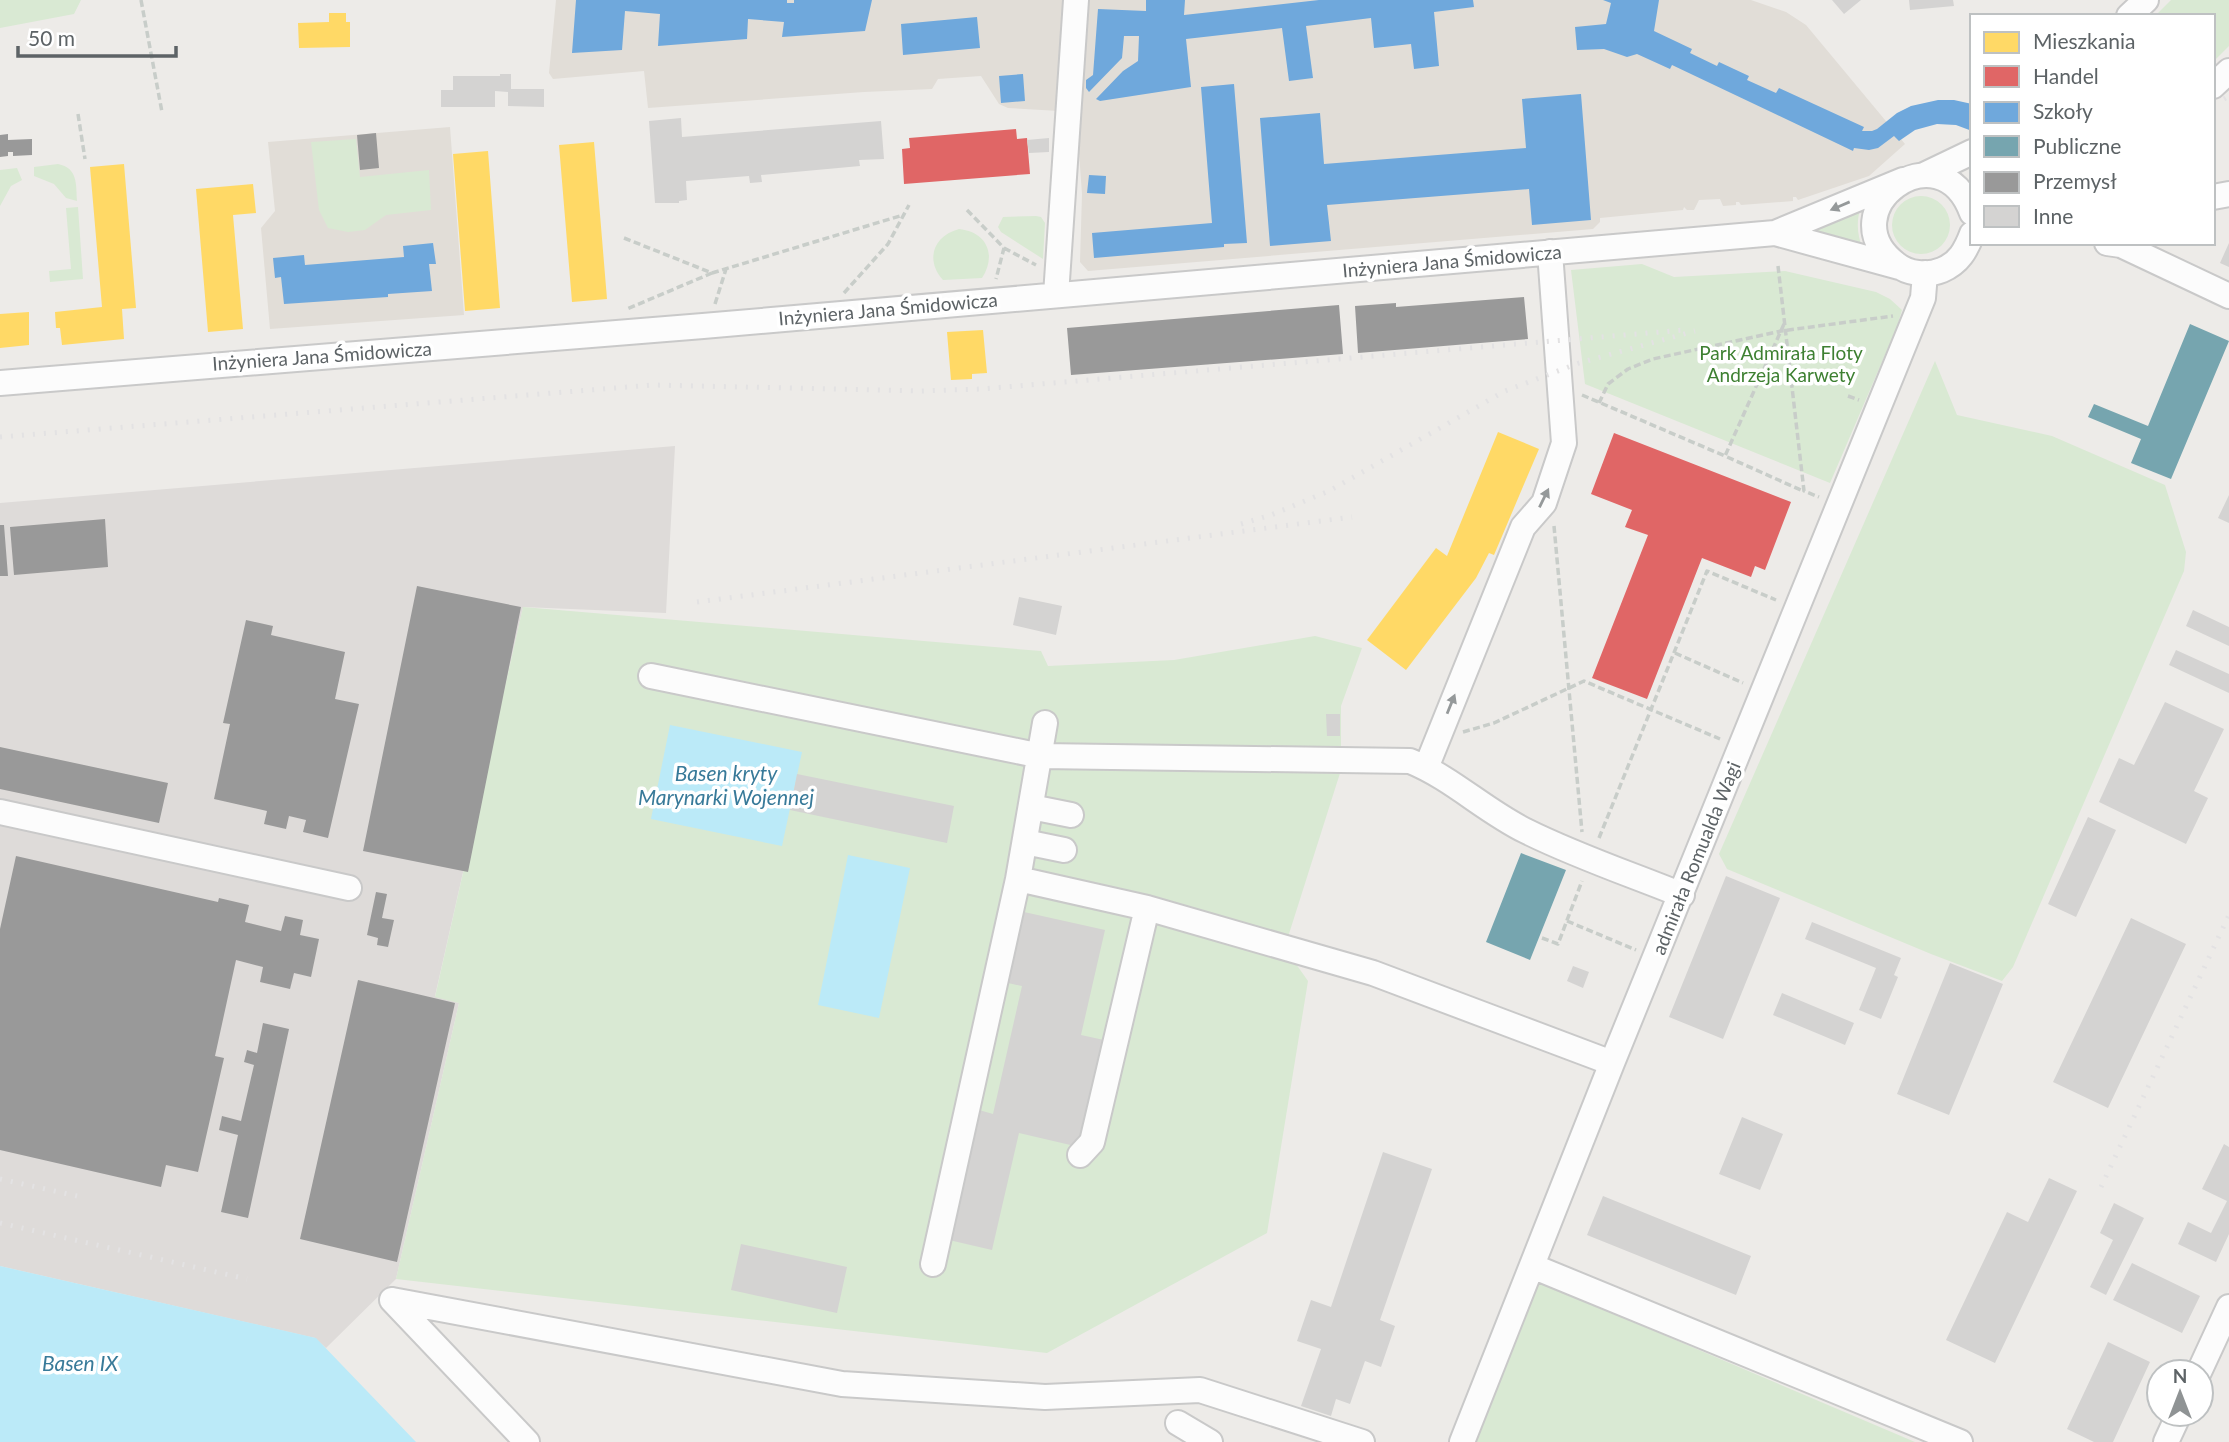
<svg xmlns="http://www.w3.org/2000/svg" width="2229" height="1442" font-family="Lato,sans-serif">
<rect width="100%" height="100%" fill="#edebe8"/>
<path fill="#dedbd9" d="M675,446L666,613L523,607L435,996L459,1003L396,1279L326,1348L315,1338L0,1266V503Z"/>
<path fill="#e1ddd7" d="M556,0H1751L1786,12L1806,25L1905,144L1869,176L1798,200L1796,197H1793V201L1741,205L1739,202H1736V205L1723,206L1720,199L1699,200L1694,210H1687L1684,207L1683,210L1600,218V222L1593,229L1088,271L1080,262L1082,194L1076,112L1008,108L999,104L981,76L938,79L932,89L864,92L648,108L644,71L553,79L549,73Z
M450,127L464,315L270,329L261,228L275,211L268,142Z"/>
<path fill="#d9e9d3" d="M0,0H81L74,14L0,28Z
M2171,0H2229V46L2213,62V16H2155Z
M356,139L360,177L429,170L431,210L386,215L365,230L348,232L328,228L319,210L311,142Z
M58,164C78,168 76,184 77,201L66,198L54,184L34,176V167Z
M17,168L22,180L11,186L0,206V170Z
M1892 225a29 29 0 1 1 58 0a29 29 0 1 1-58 0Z
M78,207L83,279L50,282L49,271L71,269L66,208Z
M1861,207C1856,221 1857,235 1863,249L1792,231Z
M1036,216L1041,217L1045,223L1043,259L1001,232L998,227L1003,217Z
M959,229C987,232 997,255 982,278L943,280C925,260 933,236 959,229Z
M1642,264L1674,277L1785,271L1876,292L1890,299L1902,310L1897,327L1830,483L1585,384L1571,270Z
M1935,361L1957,415L2052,436L2165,485L2186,552L2184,571L2013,967L2002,981L1931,954L1727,869L1719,854Z
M523,607L1041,651L1048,666L1174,660L1315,636L1362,648L1341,706V770L1281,959L1296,964L1308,981L1267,1233L1047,1353L396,1279L459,1003L435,997Z
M1537,1281L1915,1442H1471Z"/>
<path fill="#bbeaf8" d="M670,725L802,752L782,846L651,819Z
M848,855L910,868L879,1018L818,1005Z
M0,1266L316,1338L416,1442H0Z"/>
<path fill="#ffd966" d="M329,13H346V22H350V47L299,48L298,23L329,22Z
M594,142L607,299L572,302L559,145Z
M488,151L500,308L465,311L453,154Z
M124,164L136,308L122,309L124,339L62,345L60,328H56L55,312L102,307L90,167Z
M253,184L256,213L233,215L243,329L208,332L196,189Z
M29,312V345L0,348V314Z
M983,330L987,373L972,374V379L951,380L947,332Z
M1498,432L1539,449L1494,555L1489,553L1476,578L1406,670L1367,640L1436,548L1447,556Z"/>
<path fill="#e06666" d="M1016,129L1017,139L1027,138L1030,174L904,184L902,149L910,148L909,138Z
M1614,433L1791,502L1765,570L1755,566L1751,577L1702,558L1647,699L1592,678L1648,535L1625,527L1632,510L1591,494Z"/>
<path fill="#6fa8dc" d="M576,0H787V3H794V0H872L865,31L782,37L784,22L748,19L747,39L658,46L660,14L625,11L622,50L572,53Z
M1146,0H1185L1184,15L1319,0H1473L1474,7L1434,12L1439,66L1414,69L1411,44L1374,48L1371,18L1306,26L1313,78L1289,81L1282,28L1186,39L1191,87L1100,101L1096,99L1123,71L1138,61L1139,36H1124L1122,58L1089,92L1086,88V80L1093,75L1098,9L1146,11Z
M1603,0H1659L1654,31L1692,49L1690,53L1717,66L1719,62L1749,76L1747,80L1776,93L1779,88L1864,127L1862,131H1872L1877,129L1897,113L1911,106L1938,100H1954L1972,104V131L1956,125L1937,124L1915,130L1899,141L1894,136L1878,148L1869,150L1854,148L1853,151L1672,65L1670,69L1637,54L1627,57L1604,49L1577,50L1575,27L1606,24L1611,3Z
M977,17L980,48L903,55L901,24Z
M1023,74L1025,101L1001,103L999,76Z
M1234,84L1247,243L1224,244V247L1094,258L1092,233L1212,223L1201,87Z
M1581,94L1591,220L1532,225L1529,189L1327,205L1331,241L1270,246L1260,118L1320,113L1324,164L1526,148L1522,99Z
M1089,175L1106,176L1105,194L1087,193Z
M433,243L436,264H429L432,291L388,294V297L284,304L281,277L275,278L273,258L304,255L305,265L404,257L403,246Z"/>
<path fill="#76a5af" d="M2190,324L2229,341L2171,479L2131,463L2141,439L2088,417L2094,404L2148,426Z
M1521,853L1566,870L1530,960L1486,942Z"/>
<path fill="#999" d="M376,133L379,168L360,170L357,135Z
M8,134V140L32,139V155L13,156V152H8V156L0,157V135Z
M1524,297L1528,339L1358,353L1355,306L1396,303V307Z
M1339,305L1343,354L1071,375L1067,328Z
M105,519L108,567L14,575L10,527Z
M0,525H4L8,576H0Z
M417,586L521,607L468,872L363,851Z
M246,620L273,626L271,635L345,652L335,699L359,704L328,838L303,832L306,820L289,816L286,829L264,824L267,811L214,799L230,724L223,723Z
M0,747L168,783L159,823L0,789Z
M16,856L218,902L219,898L249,905L245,922L281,931L285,916L303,920L300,935L319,939L311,977L294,973L290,989L260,982L263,967L236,960L215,1056L224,1058L198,1172L166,1165L161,1187L0,1150V929Z
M376,892L387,894L382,918L394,920L388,947L377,945L378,938L367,935Z
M358,980L455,1003L397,1262L300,1239Z
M263,1023L289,1029L248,1218L221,1212L238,1135L219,1130L222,1116L241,1121L254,1065L244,1062L247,1050L257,1053Z"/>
<path fill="#d4d3d2" d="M1832,0H1861L1844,14Z
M1909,0H1953L1954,6L1910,10Z
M500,74H511V89H544V107L508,106V92L495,91V107H441V90H453V76H500Z
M681,118L682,137L881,121L884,159L859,160L860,166L761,175L762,182L750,183L749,176L686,181L687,200L679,201V203H655L649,121Z
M1049,138V152L1029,153L1027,140Z
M2229,243V267L2220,263Z
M2229,495V523L2218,518Z
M1019,597L1062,606L1056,635L1013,625Z
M2193,610L2229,627V646L2186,626Z
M2176,650L2229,674V693L2169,665Z
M2165,702L2224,729L2194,791L2208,798L2186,844L2099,802L2119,758L2134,765Z
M1326,714H1340V736H1327Z
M797,774L954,806L947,843L790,810Z
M2088,817L2116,830L2076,917L2048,904Z
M1726,876L1780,898L1723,1039L1669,1017Z
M1024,912L1105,930L1081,1035L1104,1040L1079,1147L1019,1133L992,1250L949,1240L979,1110L993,1114L1022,986L1008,983Z
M2131,918L2186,944L2108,1108L2053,1082Z
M1812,922L1901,958L1894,975L1898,977L1881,1019L1859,1010L1876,968L1805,939Z
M1950,963L2003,984L1949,1115L1897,1094Z
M1573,966L1589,972L1583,988L1567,981Z
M1782,993L1854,1023L1845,1045L1773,1015Z
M1742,1117L1783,1134L1760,1190L1719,1174Z
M2224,1144L2229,1147V1234L2216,1262L2178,1244L2188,1222L2211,1233L2227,1201L2202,1189Z
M1383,1152L1432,1169L1380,1320L1395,1326L1381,1367L1365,1361L1350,1404L1336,1399L1331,1416L1301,1406L1321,1349L1297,1341L1311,1300L1331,1307Z
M2049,1178L2077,1191L1995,1363L1946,1340L2007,1212L2028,1222Z
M1603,1196L1751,1256L1736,1295L1587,1235Z
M2114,1203L2144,1218L2106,1295L2090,1287L2113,1240L2100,1233Z
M741,1244L847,1267L837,1313L731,1290Z
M2132,1263L2200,1296L2182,1333L2113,1300Z
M2108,1342L2150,1362L2113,1442H2094L2067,1429Z"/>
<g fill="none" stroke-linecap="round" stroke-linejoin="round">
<defs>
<path id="minor" d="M2129,16L2146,0
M2213,86L2229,71
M1924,175L1972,152
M2213,197L2229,194
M1972,213C1940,125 1827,211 1896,264C1908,274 1927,276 1942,270C1959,263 1966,250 1972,234
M1775,233L1899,267
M2107,243L2121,245L2229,296
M1056,295L1076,0
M0,383L703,326L1775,233L1903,180
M651,676L1041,756L1410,761C1452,778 1485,811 1526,831C1576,856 1630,874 1682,895
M1426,768L1523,527L1544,503L1564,443L1550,252
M1031,807L1071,815
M0,812L349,888
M1025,842L1064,850
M1018,879L1147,908L1373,973L1612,1063
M1080,1155L1092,1142L1147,908
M933,1264L1018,879L1045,723
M1532,1266L1960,1442
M392,1300L842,1384L1045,1397L1200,1390L1362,1442
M392,1300L527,1442
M2199,1372L2229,1307
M1178,1423L1210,1442
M1462,1442L1612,1063L1923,298L1925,273
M2166,1442L2179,1414"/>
</defs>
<use href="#minor" stroke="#c9c9c9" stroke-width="28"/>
<path stroke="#c8cdc9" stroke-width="3.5" stroke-dasharray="7 3.5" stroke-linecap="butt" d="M141,0L162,112
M78,114L85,159
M967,210L1004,248L996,279
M624,238L712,273L627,309
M1004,248L1036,265
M1778,266L1804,491L1819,497
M712,273L903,215
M844,293L888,244L909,205
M715,304L726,269
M1784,324L1725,456L1803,491
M1582,395L1725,456
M1848,396L1859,400
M1599,403L1608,384L1628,369L1653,359L1781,331L1893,316
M1554,526L1582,832
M1675,653L1743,683
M1463,732L1494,723L1584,681L1720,739
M1599,838L1707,571L1776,600
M1567,921L1636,950
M1542,938L1558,944L1582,881"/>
<use href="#minor" stroke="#fcfcfc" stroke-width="24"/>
<path stroke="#e3e2e3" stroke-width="5" stroke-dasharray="2 9" stroke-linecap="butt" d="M2224,99L2229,96
M0,437L653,385L921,391L981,389L1684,330
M1241,524L1271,515L1329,491L1505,391L1579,363L1695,331
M697,602L1352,517
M0,1179L77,1196
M2101,1187L2229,915
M0,1223L247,1279"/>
</g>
<defs><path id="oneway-solid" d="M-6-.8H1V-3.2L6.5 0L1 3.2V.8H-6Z" transform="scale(1.75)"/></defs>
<g fill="#95999a">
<use href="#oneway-solid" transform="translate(1840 206) rotate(157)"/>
<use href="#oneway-solid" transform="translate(1544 498) rotate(-64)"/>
<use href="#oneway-solid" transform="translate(1451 704) rotate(-68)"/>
</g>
<g text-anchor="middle" stroke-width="7" stroke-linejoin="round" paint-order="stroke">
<g font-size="19" fill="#5d6366" stroke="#fff">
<text transform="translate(1452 261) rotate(-5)" y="7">Inżyniera Jana Śmidowicza</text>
<text transform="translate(888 309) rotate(-5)" y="7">Inżyniera Jana Śmidowicza</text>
<text transform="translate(322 356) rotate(-4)" y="7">Inżyniera Jana Śmidowicza</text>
<text transform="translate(1696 858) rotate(-68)" y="7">admirała Romualda Wagi</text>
</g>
<g font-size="19" fill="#3e8032" stroke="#fff">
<text x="1781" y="360">Park Admirała Floty<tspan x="1781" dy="22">Andrzeja Karwety</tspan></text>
</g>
<g font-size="21" font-style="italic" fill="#387a99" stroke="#fff">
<text x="726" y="781">Basen kryty<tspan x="726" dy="24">Marynarki Wojennej</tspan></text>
<text x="80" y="1371">Basen IX</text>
</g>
</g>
<rect x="1970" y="14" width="245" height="231" fill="#ffffff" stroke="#bec1c2" stroke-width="2"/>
<rect x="1984" y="32" width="35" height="21" fill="#ffd966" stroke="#bec1c2" stroke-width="2"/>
<text x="2033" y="49" font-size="21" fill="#5d6366">Mieszkania</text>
<rect x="1984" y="66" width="35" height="21" fill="#e06666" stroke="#bec1c2" stroke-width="2"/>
<text x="2033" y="84" font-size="21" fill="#5d6366">Handel</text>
<rect x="1984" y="102" width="35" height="21" fill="#6fa8dc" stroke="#bec1c2" stroke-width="2"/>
<text x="2033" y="119" font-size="21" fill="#5d6366">Szkoły</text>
<rect x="1984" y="136" width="35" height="21" fill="#76a5af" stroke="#bec1c2" stroke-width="2"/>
<text x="2033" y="154" font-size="21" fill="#5d6366">Publiczne</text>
<rect x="1984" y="172" width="35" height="21" fill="#999999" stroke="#bec1c2" stroke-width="2"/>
<text x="2033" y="189" font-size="21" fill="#5d6366">Przemysł</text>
<rect x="1984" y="206" width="35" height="21" fill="#d4d3d2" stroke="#bec1c2" stroke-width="2"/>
<text x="2033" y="224" font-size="21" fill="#5d6366">Inne</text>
<g transform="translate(2180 1393)"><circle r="33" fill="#ffffff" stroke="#bec1c2" stroke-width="2"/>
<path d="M0-5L12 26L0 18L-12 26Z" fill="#8f9394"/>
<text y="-10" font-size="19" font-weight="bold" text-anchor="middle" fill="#5d6366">N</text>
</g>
<path d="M18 46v10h158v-10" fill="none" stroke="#5d6366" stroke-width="3.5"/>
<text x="28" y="46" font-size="21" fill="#5d6366" stroke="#ffffff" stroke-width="5" paint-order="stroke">50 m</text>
</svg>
